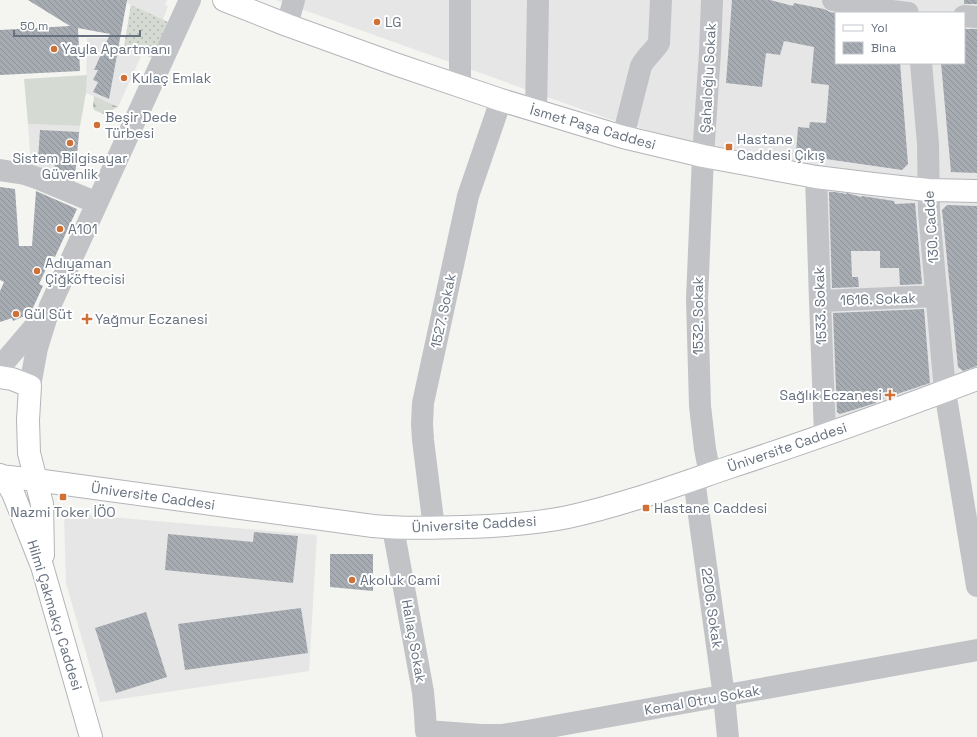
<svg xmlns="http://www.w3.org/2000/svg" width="977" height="737" font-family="'Space Grotesk',sans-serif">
<defs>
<pattern id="forest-firs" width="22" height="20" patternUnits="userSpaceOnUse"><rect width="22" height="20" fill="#d5dbd3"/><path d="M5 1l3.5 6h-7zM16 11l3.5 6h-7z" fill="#b1b6b0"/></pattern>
<pattern id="garden-dots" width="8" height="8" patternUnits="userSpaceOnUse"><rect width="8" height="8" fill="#d5dbd3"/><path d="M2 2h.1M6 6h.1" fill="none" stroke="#b1b6b0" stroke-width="1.8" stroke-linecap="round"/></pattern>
<pattern id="building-back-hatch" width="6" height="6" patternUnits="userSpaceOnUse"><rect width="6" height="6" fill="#a7acb3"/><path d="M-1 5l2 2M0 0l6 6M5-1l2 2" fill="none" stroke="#8c9097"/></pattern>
</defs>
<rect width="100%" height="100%" fill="#f4f5f1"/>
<path fill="#e5e6e5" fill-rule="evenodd" d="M122,0H167L165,5L168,6L163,19L168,22L152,58L142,54L118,107L86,93L87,38H106L124,46L131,5Z
M276,0H977V372L830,422L820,170L709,148L609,119ZM836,13H964V63H836Z
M28,124L80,126L74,185L31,168Z
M64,513L317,535L309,671L100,702L66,583Z"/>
<path fill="#d5dbd3" d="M87,75L86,93L80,126L28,124L24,79Z"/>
<path fill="url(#forest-firs)" d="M94,96L118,107L105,114H103L94,110L93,107Z"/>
<path fill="url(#garden-dots)" d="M131,5L168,22L152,58L124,46Z"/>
<path fill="url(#building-back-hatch)" d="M28,0H127L109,99L93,92L98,82L93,80L98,70H94L110,34L78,28L80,71L0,75V30L70,26Z
M732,0H770L793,6L794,3L824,9L830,12L836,13V63H900L908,164L902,170L826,159V157L796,153L798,127L809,128L810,122L826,123L829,85L811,83L814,47L784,41L780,55L766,53L762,87L726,83Z
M964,0H977V4H964Z
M964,29H977V173L951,172L941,63H964Z
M40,130L79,132L75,176L62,175V170L54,169L55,165H47V160L38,159Z
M0,187L15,189L19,246H32L36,191L77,209L55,257L52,256L39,284L43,286L31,312L29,314L13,321L12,318L0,322V291L4,282L0,280Z
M829,192H835L846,194L847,193L861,197L862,196L894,201L895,204L915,203L922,284L900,285L899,268H880V251H851L852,277H858L859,287L832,288Z
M947,205L977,206V366L963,371L958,367L942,210Z
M924,309L930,383L876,401V403L840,414L837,412L833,313Z
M254,532L298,536L293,583L165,570L168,534L253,542Z
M330,554H373V591L330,587Z
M301,608L308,653L185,670L178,624Z
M146,612L167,677L116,693L95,628Z"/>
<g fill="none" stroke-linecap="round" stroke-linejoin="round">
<defs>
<path id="major" d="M224,0L287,25L395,64L501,100L623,137L703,156L816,177L873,184L928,190L977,191
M0,377L12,379L30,386L28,420L29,453L42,504L43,555
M0,475L9,486L13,493L42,566L91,737
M0,476L36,480L373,526C403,529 434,528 464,527C499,526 534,524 568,517C623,505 677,485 730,467C813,440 895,410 977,379"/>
</defs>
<use href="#major" stroke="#b2b5b9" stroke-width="24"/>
<path stroke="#c1c3c6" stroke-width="22" d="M833,0L884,10L908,13
M964,16L977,17
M287,25L294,0
M921,63L928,144L929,212L945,391L977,586
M460,86V0
M536,111L538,0
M623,137L641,66C646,57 654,51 659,43L661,0
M0,170L25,174L37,178L97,203
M816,177L820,301L825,435
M820,301L937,296
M0,367L43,317
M30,386L37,348L50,306L190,0
M710,474L705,449L700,406L697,299L703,156L710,52L712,0
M694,479L724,696L728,737
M393,528L423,692L425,714L426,731L481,735H502L527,731L977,650
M434,528L423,440L422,424L423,403L468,196L501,100"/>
<use href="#major" stroke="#fff" stroke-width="22"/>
</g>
<g fill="#cf7037" stroke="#fff" stroke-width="1.5">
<circle cx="377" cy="22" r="4"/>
<circle cx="54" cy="49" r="4"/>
<circle cx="124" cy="78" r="4"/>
<circle cx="97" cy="125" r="4"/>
<circle cx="70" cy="143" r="4"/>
<rect x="725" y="143" width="8" height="8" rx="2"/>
<circle cx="60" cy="229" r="4"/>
<circle cx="37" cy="271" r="4"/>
<circle cx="16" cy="314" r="4"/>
<path d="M85 313h4v4h4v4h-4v4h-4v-4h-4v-4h4z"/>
<path d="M888 389h4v4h4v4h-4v4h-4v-4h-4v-4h4z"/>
<rect x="59" y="493" width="8" height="8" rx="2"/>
<rect x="642" y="504" width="8" height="8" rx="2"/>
<circle cx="352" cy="580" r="4"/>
</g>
<g text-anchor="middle" stroke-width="4" stroke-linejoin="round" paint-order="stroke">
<g font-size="14" fill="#67717f" stroke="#fff" text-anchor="start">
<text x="385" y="27">LG</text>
<text x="62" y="54">Yayla Apartmanı</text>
<text x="132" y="83">Kulaç Emlak</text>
<text x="105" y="122">Beşir Dede<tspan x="105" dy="16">Türbesi</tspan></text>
<text x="737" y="144">Hastane<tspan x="737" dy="16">Caddesi Çıkış</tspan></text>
<text x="70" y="163" text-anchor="middle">Sistem Bilgisayar<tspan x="70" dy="16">Güvenlik</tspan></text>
<text x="68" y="234">A101</text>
<text x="45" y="268">Adıyaman<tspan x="45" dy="16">Çiğköftecisi</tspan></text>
<text x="24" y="319">Gül Süt</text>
<text x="95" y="324">Yağmur Eczanesi</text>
<text x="882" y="400" text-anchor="end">Sağlık Eczanesi</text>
<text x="654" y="513">Hastane Caddesi</text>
<text x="63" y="517" text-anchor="middle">Nazmi Toker İÖO</text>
<text x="360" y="585">Akoluk Cami</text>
</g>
<g font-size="14" fill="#67717f" stroke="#fff">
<text transform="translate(708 78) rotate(-87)" y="5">Şahaloğlu Sokak</text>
<text transform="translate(593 127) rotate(16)" y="5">İsmet Paşa Caddesi</text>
<text transform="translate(931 227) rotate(-94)" y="5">130. Cadde</text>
<text transform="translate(878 299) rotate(-2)" y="5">1616. Sokak</text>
<text transform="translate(820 306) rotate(-92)" y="5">1533. Sokak</text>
<text transform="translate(443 311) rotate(-78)" y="5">1527. Sokak</text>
<text transform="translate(698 316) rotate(-90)" y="5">1532. Sokak</text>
<text transform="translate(787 447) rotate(-19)" y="5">Üniversite Caddesi</text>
<text transform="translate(153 496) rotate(8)" y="5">Üniversite Caddesi</text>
<text transform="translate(474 524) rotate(-3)" y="5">Üniversite Caddesi</text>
<text transform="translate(712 608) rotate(82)" y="5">2206. Sokak</text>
<text transform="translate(55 615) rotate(73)" y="5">Hilmi Çakmakçı Caddesi</text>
<text transform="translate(414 641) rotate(80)" y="5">Hallaç Sokak</text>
<text transform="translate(702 700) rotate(-10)" y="5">Kemal Otru Sokak</text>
</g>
</g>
<rect x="835" y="12" width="130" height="52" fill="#ffffff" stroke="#c2c6cc"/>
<rect x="843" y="25" width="20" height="6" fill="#ffffff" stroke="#c2c6cc"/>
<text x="871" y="32" font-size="12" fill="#67717f">Yol</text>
<rect x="843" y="42" width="20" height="12" fill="url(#building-back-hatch)" stroke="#c2c6cc"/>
<text x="871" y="52" font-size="12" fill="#67717f">Bina</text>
<path d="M14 30v6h126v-6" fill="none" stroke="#67717f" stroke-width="2"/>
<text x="20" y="30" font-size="12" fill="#67717f" stroke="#ffffff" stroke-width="3" paint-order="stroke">50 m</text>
</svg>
